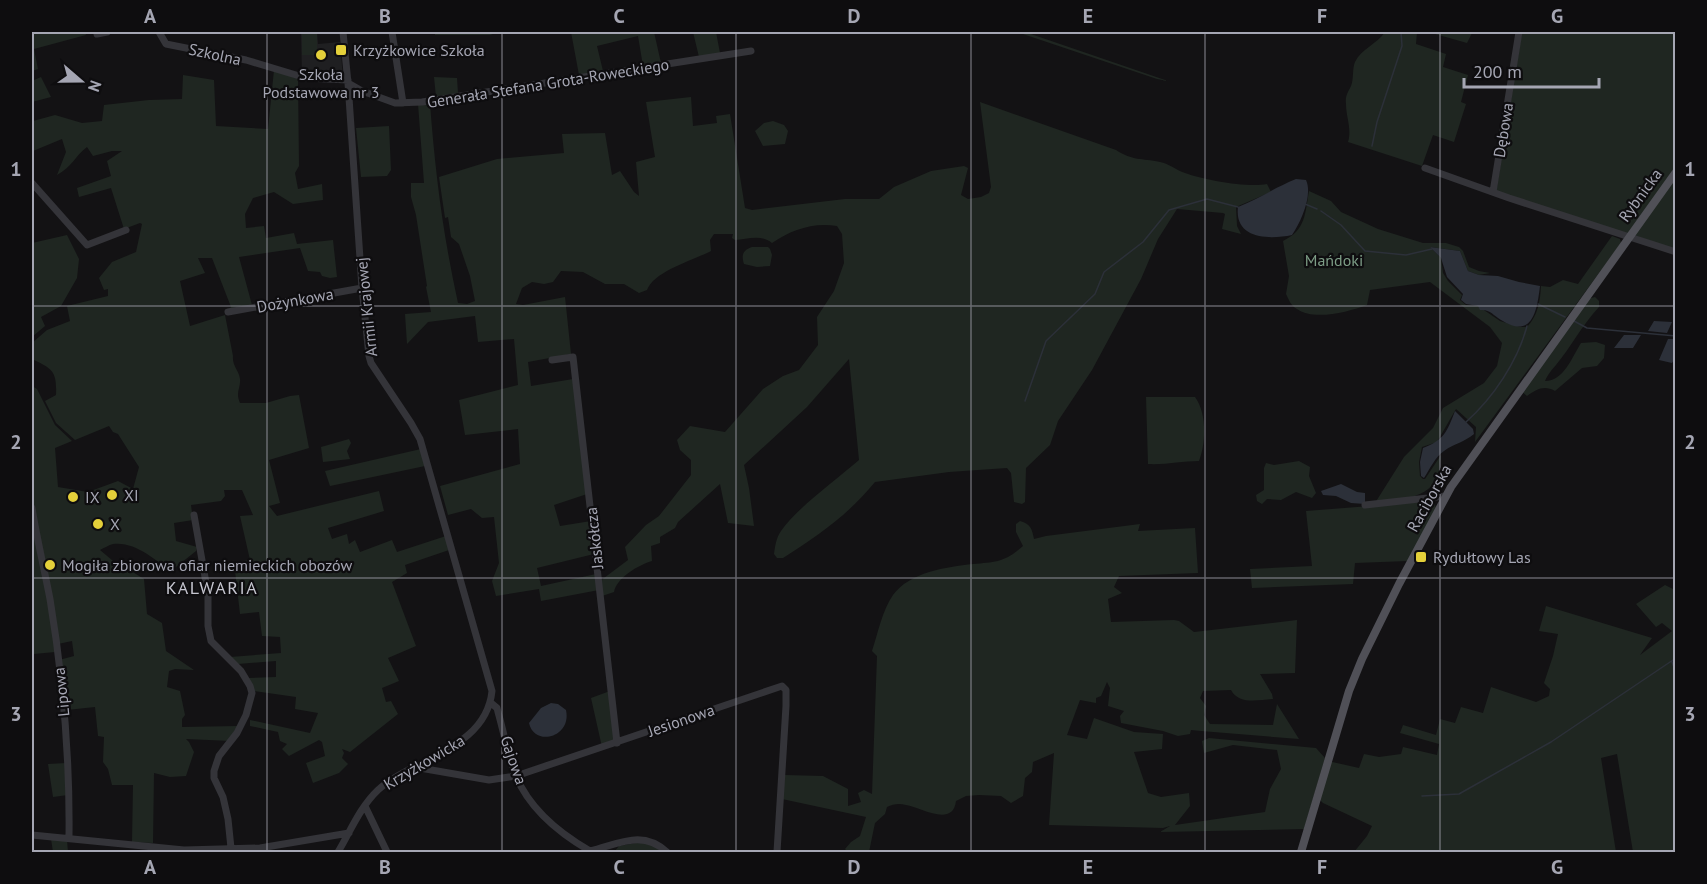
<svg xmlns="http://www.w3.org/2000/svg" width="1707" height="884" font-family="'PT Sans',sans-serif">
<rect width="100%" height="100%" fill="#131214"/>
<path fill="#1f1f21" d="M301,32H317L318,44L340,42L343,78L302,76Z"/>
<path fill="#1f2621" d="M32,32H85L86,35L34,49L38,69L32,71Z
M302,32H317V55H302Z
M435,32H499L490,35H435Z
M571,32H654L661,63L643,66L638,36L597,46L603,71L579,75Z
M693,32H716L720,53L699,57Z
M1017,32H1025L1168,81L1157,79Z
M1385,32H1417L1416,44L1446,54L1443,67L1468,75L1461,102L1466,104L1454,142L1433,135L1422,166L1348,142C1352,129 1346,117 1346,104C1345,96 1348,92 1351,86C1354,79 1352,69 1355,62C1361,49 1377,44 1385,32Z
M1428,32H1467L1472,33L1467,43Z
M1522,32H1675V168L1628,235L1496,193Z
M274,70L298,79L299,166L295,173L298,189L322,184L323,200L293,204L274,192L253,198L245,214L246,228L264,226L266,238L294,233L297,244L333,240L337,277L330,278L322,276L320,272L308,271L300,248L239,257L252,305L229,309L231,307L212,258H198L205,273L180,281L190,326L225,315L233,356C232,366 239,370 240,379C241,388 235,392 240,403H266L290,396L299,395L309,448L269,460L280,503L269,506L277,516L379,491L384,511L328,528L332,539L347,534L349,544L355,540L360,552L392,540L397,552L446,536L449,550L405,565L407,573L392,582L416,646L388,658L399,681L382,688L386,702L391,701L398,714L350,752L342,749L344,753L342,758L348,764L339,773L313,783L306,763L325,756L322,742L319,740L289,756L282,749L287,744L280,741L278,732L250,726V720L310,733L318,713L295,709L296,697L254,691L248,678L276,677V661L238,664L230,657L281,653L280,637L262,636L259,612L240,614L234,562L250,560L240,516L253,515L242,490H224L225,496L221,501L191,505L193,520L174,523L176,541L197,547L196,551L171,571C155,560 135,541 113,544C109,545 104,548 100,550L119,566L131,571L144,579L147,614L162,623L166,651L194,670L175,669L169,671L167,687L180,691L185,715L182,719V727L238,726L231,741L186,739L189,742L194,752L186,776L170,777L154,773L153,843L132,842L133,785H112L108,769L103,762L104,737L98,736L95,707L67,710L59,660L74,656L72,641L58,644L55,652L34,654L32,626V386L37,389L55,425L72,441L55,448L58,487L88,492L118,481L133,489L139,467L118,434L113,432L109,426L75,440L56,423L45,401L56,395C57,372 53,369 34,360L32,361V343L47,330L70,321L67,306L108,296V289L104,290L99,278L112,262L136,252L142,224L140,223L124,229L111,188L79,197L77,188L111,176L107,161L122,151H112L93,156L87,147C75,156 72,167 57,175L66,152L62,139L33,151L32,117L33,121L55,115L82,123L102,121L104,105L149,100L182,99L183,75L214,80L216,126L268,129Z
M41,77L51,97L32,102V81Z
M434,77L457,78L458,93L436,97Z
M691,97L693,126L717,123L716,116L730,114L745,208L752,210L845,199H879L894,187L931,171L964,166L968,168L961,195L968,199L981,197L989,193L991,187L980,102L1116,150C1133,161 1141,158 1160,162C1168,163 1176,170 1185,173C1204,180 1248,188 1267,184L1271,192L1236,207L1237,226L1241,234L1222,229L1225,214L1223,213L1177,209L1158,239L1141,279L1092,370L1058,421L1050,445L1026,468L1025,502L1022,504L1014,502L1011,473L1007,468L949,472L875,482C848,515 819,535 783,558H777L774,554C775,547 776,538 781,531C798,507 836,480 859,460L849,359L807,407L744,465L749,488L754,526L728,523L720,484L678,522L675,528L660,537V543L651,546L652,561C639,565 617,577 614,592L602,596L600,581L628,560L625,547L646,525L659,516L691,475V460L680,450L677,440L690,426L725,432L763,389L783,376L799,370L818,345L817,317L834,291L844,263L842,234L837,226C813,222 791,230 772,243C762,234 747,239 735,240L732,238L733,234H714L710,240L711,251C694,260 654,271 647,290L639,293L624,284H605L583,272L561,271L553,282L544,284L532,282L522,288L516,304L523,305L565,297L571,354L528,362L531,386L573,379L587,494L554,505L560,526L591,521L594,554L537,568L541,586L596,574L599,590L541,601L539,589L496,596L492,581L499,563L494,517L482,518L471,509L448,515L440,486L520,464L518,429L465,435L459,400L518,385L514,339L478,342L475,316L428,322L407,344L405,314L431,312L426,287L427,286L416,215L411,197V183H424L418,104L430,103C435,171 443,235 458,303L467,304L475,301L470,276L459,244L451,237L448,217L445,218L439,177L497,159L564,153L562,134L605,133L612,175L620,171L634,192L639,196L636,162L655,157L646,102Z
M773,121L784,125L788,131L785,144L763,146L755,131L764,123Z
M389,126L391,170L387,176L361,177L356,128Z
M1675,178V250L1634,235Z
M1309,191L1331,201L1341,212L1378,229L1423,243H1446L1459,247L1463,251L1469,267L1479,271L1490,273L1479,275L1468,271L1460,251L1430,247L1441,258L1443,273L1448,281L1462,295L1460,300L1466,305L1478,306L1500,321L1520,327H1527C1538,315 1540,302 1541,286L1550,287L1563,280L1578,284L1612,236L1620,239L1621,243L1475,442L1476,427L1456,409L1437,442L1422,447L1419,462L1420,476L1423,479H1425L1441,455C1440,462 1440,469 1438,475C1430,500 1397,499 1375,503L1404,457L1433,428L1443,408L1484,383L1497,366L1502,343L1490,327L1430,282L1370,290L1367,305C1348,312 1314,321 1297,309C1291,306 1289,300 1286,294L1289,276L1283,241C1306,230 1305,213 1309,191Z
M67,235L79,259L77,278L61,306L41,317L45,326L32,337V243Z
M752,247H768L770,249L772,255L770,266L757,267L744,264C741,255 743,250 752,247Z
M1595,297L1599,301V307C1582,325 1571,347 1556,365C1551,371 1548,374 1545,381C1564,381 1572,357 1581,343L1596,342L1605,345L1604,358L1597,366L1582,368L1555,391C1544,385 1537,389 1527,396L1519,389L1583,300Z
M1146,397H1195C1207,413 1206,443 1199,461C1182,461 1165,465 1148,464Z
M349,439L351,443L347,451L350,459L323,462L321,447Z
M421,449L425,466L330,486L325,471Z
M1299,461L1310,467L1309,476L1316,493L1312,498L1296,492L1281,500L1267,499L1262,504L1257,501L1256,495L1264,490V468L1266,463L1274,465Z
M1434,501L1436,508L1408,561L1355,563L1353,584L1252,588L1250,569L1312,566L1306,511Z
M1020,521C1031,524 1032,529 1034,539L1046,536L1140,524L1138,531L1195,528L1198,573L1119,576L1114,587L1122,593L1108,599L1111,622L1174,620L1179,621L1194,632L1297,620L1295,673L1260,674L1272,694L1273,699C1258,700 1239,705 1231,690L1203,691L1200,698L1206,706L1204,715L1210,724L1273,725L1277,704L1299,739L1201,731L1191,730L1190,734L1178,736L1163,731L1121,723L1120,716L1124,711L1108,706L1110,688L1107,682L1101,696L1096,698V703L1080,700L1067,735L1087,739L1094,718L1134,732L1163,734L1162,749L1134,752L1148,793L1161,797L1189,793L1190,806L1175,825L1265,812L1270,789L1281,769L1277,750L1233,745L1204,753L1202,741L1209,738L1316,748L1325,758L1304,829L1160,832L1170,826L1163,828L1049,825L1054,753L1033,762L1032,772L1025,778L1023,796L1011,803L1001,796L979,795L966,796L956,801C953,828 920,807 906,805C899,803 893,804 887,807L885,814L875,823L869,852H848L845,849L851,842L860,836L866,817L782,799L785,775L823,776L848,789V806L861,802L858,793L864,790L872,794L877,656L872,651C878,633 882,611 893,595C910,572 946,567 973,564C996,562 1005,562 1023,546L1016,532V524Z
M1665,585L1675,590V852H1633L1617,754L1601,758L1616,852H1354L1367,836L1372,826L1323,803L1317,797L1328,761L1359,768L1364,754L1379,757L1401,754L1403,747L1437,755L1439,744L1400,733L1403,725L1436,735L1440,719L1455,723L1461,707L1483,713L1491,687L1536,702L1549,696L1550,689L1544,683L1553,656L1558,634L1539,631L1546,606L1652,638L1640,655L1672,631L1662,623L1656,627L1636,604Z
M610,691L615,741L602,747L591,698Z
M66,763L68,795L53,797L48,764Z
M51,839L67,840L68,852H53Z
M642,842L654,846L663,852H614L619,846Z"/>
<path fill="#2c3039" d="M1296,179L1306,180C1313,195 1301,222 1292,235C1269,240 1234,239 1238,207C1258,199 1276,187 1296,179Z
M1430,247L1460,251L1468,271L1479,275L1498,276L1519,282L1540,286C1537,310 1533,340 1501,320C1493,315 1490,309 1480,310L1478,306L1466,304L1461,300L1463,294L1447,277L1441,258Z
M1654,321L1672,322L1667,333L1648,331Z
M1624,335H1641L1633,348H1614Z
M1668,339H1675V358L1672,363L1659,360Z
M1455,411L1473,429L1474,434C1463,443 1455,443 1444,451C1435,457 1430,469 1424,478L1421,476L1420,462L1423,448C1444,440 1447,432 1455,411Z
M1341,484L1357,492L1365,493V504L1351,503L1336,496L1323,495L1321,491Z
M551,703L558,704L566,710C572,738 534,747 529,723L541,708Z"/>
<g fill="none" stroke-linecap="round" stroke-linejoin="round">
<path stroke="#2c3039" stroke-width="1.5" d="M1372,146L1377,122L1402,46L1401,32
M1305,204L1317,209
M1321,211L1341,225L1365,251L1406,255L1432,249
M1538,304L1565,317
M1574,321L1587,328L1676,336
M1025,401L1046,341L1095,294L1104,272L1143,242L1169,210L1207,199L1238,207
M1466,422C1493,398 1518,361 1527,326
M1672,662L1676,673
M1422,796L1459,794L1551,742L1676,658"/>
<path stroke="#343439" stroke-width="7" d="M159,32L166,44L246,60L306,78L348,80
M392,32L403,103
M97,34L107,32
M348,83L362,91L395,103L422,102L751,51
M1425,168L1509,198L1676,252
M32,183L87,245L126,230
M1493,192L1519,32
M228,312L362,288
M552,360L573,357L617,743
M1365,505L1446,496
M32,508C37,539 44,568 50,599C63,678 70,757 69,837
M194,515L208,594V626L211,641L241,671L250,686L252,693L246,715L237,733L219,756L214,771V778L223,797L228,819L231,848
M491,703L497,708L498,712C504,733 508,756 516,776C530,810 559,833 590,851C619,844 642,829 667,852
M416,765L420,768L489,780L516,776L782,686L786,690V706L777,852
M365,806L387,852
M32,835L184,850L260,848L349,833
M338,852C350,832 360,807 378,790C415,757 486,749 492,691L420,439L411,423L371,363L369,356L362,288L348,83L343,32"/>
<path stroke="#505057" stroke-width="8" d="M1301,852L1349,691L1362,659L1399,584L1451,487L1676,172"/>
</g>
<path fill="none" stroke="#a5a6b3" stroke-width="1.5" stroke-opacity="0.55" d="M267,32V852M502,32V852M736,32V852M971,32V852M1205,32V852M1440,32V852M32,306H1676M32,578H1676"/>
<g fill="#e4d03a" stroke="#0e0d0f" stroke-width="2">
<rect x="335" y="44" width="12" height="12" rx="3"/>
<circle cx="321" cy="55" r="6"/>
<circle cx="112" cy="495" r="6"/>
<circle cx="73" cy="497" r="6"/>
<circle cx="98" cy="524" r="6"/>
<rect x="1415" y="551" width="12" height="12" rx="3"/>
<circle cx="50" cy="565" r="6"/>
</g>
<g text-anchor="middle" stroke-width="4.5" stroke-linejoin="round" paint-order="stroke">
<g font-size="16" fill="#a5a6b3" stroke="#0e0d0f" text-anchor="start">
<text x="353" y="56">Krzyżkowice Szkoła</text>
<text x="321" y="80" text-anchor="middle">Szkoła<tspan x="321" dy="18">Podstawowa nr 3</tspan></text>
<text x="124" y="501">XI</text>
<text x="85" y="503">IX</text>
<text x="110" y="530">X</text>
<text x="1433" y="563">Rydułtowy Las</text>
<text x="62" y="571">Mogiła zbiorowa ofiar niemieckich obozów</text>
</g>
<g font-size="16" fill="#a5a6b3" stroke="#0e0d0f">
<text transform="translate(215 54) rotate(12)" y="6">Szkolna</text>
<text transform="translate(548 83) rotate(-9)" y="6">Generała Stefana Grota-Roweckiego</text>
<text transform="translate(1503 130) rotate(-81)" y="6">Dębowa</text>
<text transform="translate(1640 195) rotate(-54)" y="6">Rybnicka</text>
<text transform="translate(295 300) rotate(-10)" y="6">Dożynkowa</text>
<text transform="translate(366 307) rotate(-96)" y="6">Armii Krajowej</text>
<text transform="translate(1429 498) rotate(-61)" y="6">Raciborska</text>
<text transform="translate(594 538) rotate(-96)" y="6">Jaskółcza</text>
<text transform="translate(61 692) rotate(-96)" y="6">Lipowa</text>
<text transform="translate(681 720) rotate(-19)" y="6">Jesionowa</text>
<text transform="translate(514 760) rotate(71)" y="6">Gajowa</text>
<text transform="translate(424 762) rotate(-31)" y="6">Krzyżkowicka</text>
</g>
<g font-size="16" fill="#7d9d86" stroke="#0e0d0f">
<text x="1334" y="266">Mańdoki</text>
</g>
<g font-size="18" letter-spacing="1.5" fill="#c6c6d0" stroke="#0e0d0f">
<text x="212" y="594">KALWARIA</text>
</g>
</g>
<rect width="1707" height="884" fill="none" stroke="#0e0d0f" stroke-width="66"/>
<g transform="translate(81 81) rotate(110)" stroke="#0e0d0f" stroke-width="4.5" paint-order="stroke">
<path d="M0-4.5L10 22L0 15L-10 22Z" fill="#a5a6b3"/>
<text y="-9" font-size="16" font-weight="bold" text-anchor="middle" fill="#a5a6b3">N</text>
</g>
<path d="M1464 78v9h135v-9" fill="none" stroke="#a5a6b3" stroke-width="3"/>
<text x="1473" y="78" font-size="18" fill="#a5a6b3" stroke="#0e0d0f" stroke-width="4.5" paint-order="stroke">200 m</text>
<rect x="33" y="33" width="1641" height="818" fill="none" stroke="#a5a6b3" stroke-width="2"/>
<g font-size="20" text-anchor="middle" font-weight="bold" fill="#a5a6b3">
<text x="150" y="23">A</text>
<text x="385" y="23">B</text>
<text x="619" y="23">C</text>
<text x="854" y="23">D</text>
<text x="1088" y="23">E</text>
<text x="1322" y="23">F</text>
<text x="1557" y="23">G</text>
<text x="16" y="176">1</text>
<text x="1690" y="176">1</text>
<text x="16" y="449">2</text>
<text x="1690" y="449">2</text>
<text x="16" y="721">3</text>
<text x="1690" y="721">3</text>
<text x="150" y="874">A</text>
<text x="385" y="874">B</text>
<text x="619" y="874">C</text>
<text x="854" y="874">D</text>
<text x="1088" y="874">E</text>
<text x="1322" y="874">F</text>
<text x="1557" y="874">G</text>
</g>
</svg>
